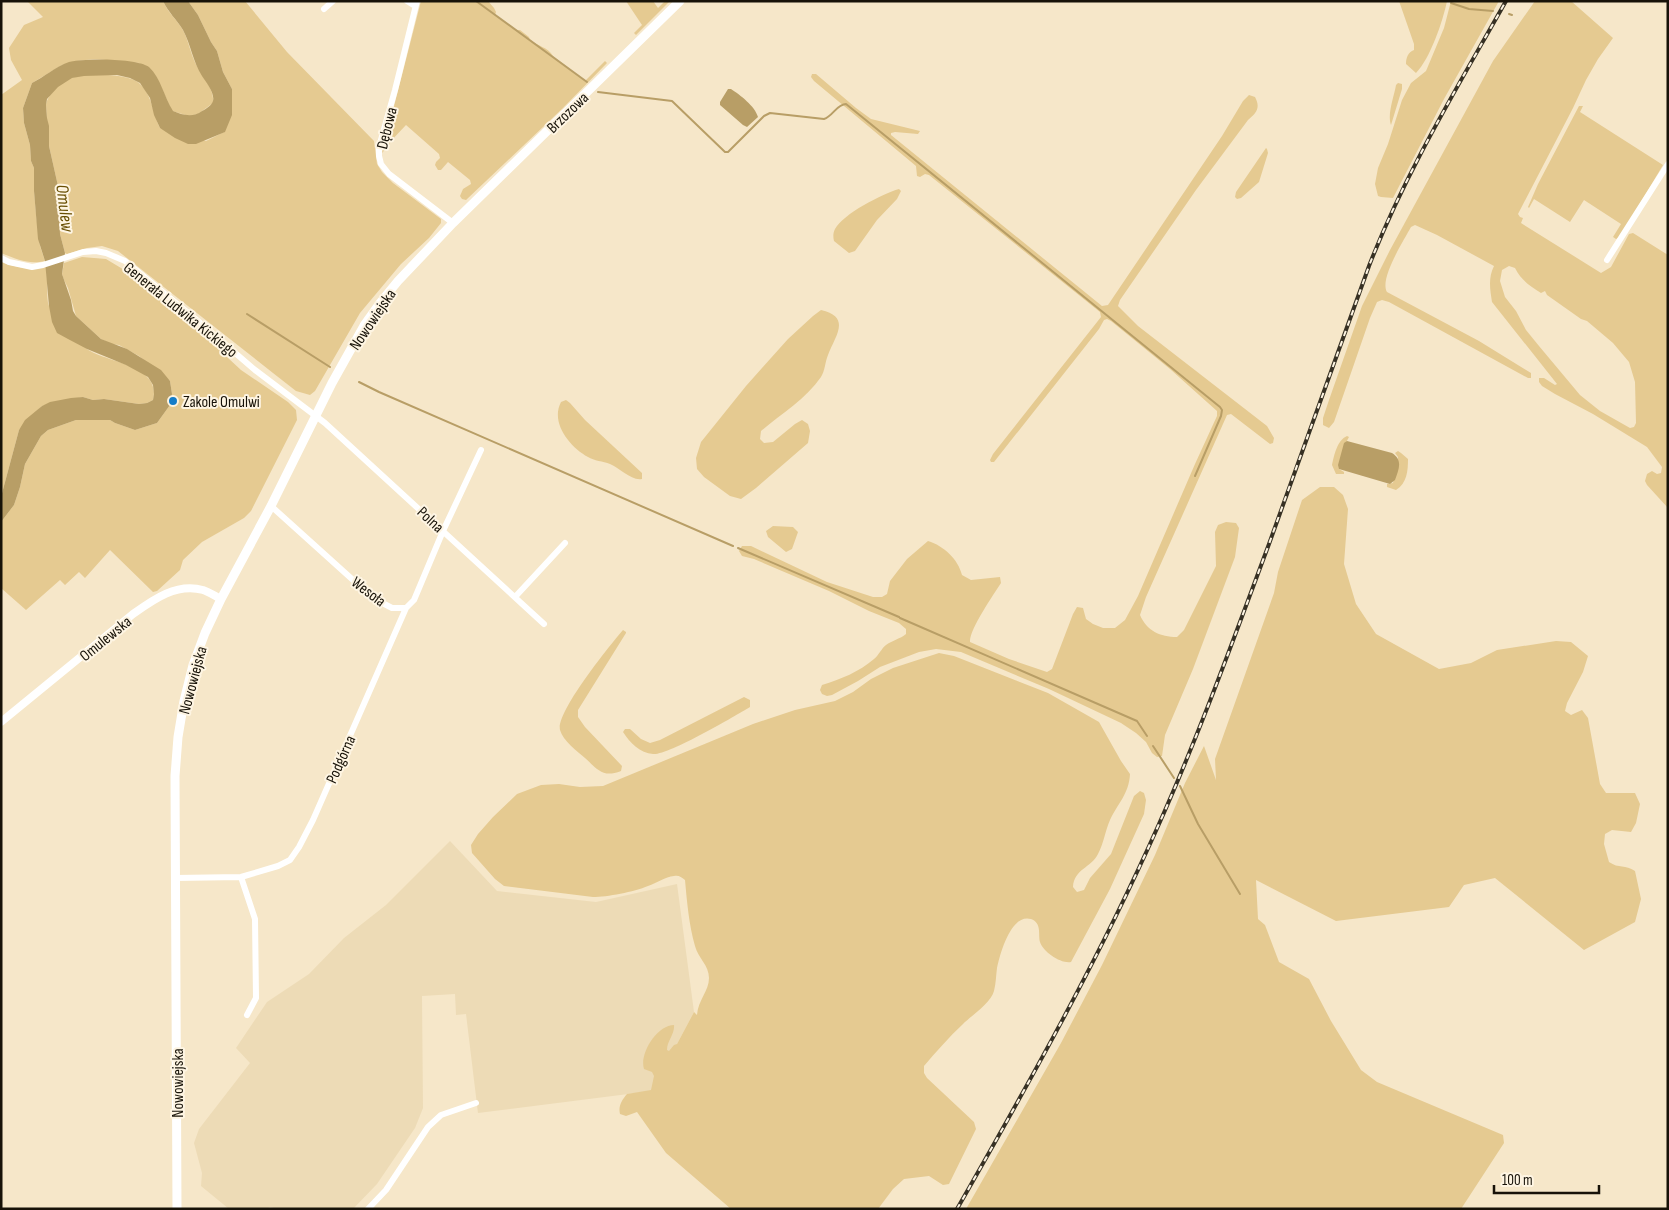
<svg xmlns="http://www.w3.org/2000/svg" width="1669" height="1210" font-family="'Sofia Sans Condensed',sans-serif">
<rect width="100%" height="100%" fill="#f6e7c9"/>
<path fill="#eddbb6" d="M450,841L497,891L596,902L677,884L694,1012L652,1091L478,1113L466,1014L456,1015L455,994L422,996L423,1108L415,1128L377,1184L353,1209H278L270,1207L266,1209H229L201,1186L202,1173L194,1143L199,1129L250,1063L236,1048L267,1002L309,974L344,938L386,905Z"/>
<path fill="#e5ca91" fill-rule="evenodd" d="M27,1H163C167,11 175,18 181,27C188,38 189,48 194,60C199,73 215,87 213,103L198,114L189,116L172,111L156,76L139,63L95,59L76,61L62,65L32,83L23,108L24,123L30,145L31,161L34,168V191L36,214L40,246L45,261C29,265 16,259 1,253V95L22,80L11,60L9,48L24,25L43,17Z
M188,1H245L287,52L374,141L377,164L382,172L393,183L441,219V223L429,238L401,264L360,313L315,391L310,395L296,391L273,373L118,251L102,246L87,248L67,254L65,253L60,234L58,186L49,146L46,105C48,94 60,82 71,78C86,73 127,73 139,83C152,94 153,114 160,128L206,141L224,132L232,89L223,72L217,51L211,42L198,15Z
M421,1H488L494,8L496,12L495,15L516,30H520L529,37L530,40C537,46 548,47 553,56L585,81L605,61L607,63L563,108L466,200L462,199L460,196L463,189L471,184L470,180L448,162L441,170H438L435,165L436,162L440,158L439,154L406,125L389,143L390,144L382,153Z
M626,1H653L658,8L665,1H670L636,35L634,33L642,25Z
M1399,1H1447C1443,21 1430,59 1416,73L1406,64C1406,58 1408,52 1414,50V44Z
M1451,1H1499L1444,99L1393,198L1381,197L1378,196L1375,184L1378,168L1388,144L1402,100L1411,83L1426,71L1444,28Z
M1535,1H1571L1613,38L1598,59L1586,80L1573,108L1518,214L1520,217L1523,218L1521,223L1601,273L1611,267L1629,234L1633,233L1668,255V508L1647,485L1645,481L1647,474L1652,471L1657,474L1661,473L1662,467L1647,447L1593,414L1555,394L1542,386L1539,382V378H1544L1555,385L1557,384L1492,302C1490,289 1488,278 1494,266L1437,235L1415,225L1411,227C1404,240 1379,279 1387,292L1479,341L1531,373V378H1528L1389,302L1382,300L1377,302L1370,318L1334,422L1329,428L1323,425V418L1329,400L1362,306L1390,250L1493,61ZM1509,266L1515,268C1521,280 1530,286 1541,293L1545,291L1547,295L1581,319L1587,321L1613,343L1629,362L1635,382L1636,423L1634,427L1630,428L1600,411L1580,395L1539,346L1526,330L1516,311L1505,297L1500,281L1502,270Z
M812,74H816L856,108L871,119L920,131L918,134L895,132L891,133V135L1102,306L1108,305L1222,136L1243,101L1249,95L1255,97C1261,108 1256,113 1248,120L1196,190L1120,300L1118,306L1138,326L1267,426L1274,438L1273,443L1270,444L1231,414L1227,415L1146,597L1140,615C1147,631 1160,637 1177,637L1184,630L1216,566L1215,532L1218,525L1226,522L1236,523L1239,528L1235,557L1193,669L1165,735L1162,756L1157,757L1152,753L1146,742L1136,733L1121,723L1049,689L961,652L936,649L919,652L880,667L858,681L832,695L827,696L822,694L820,690L822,685C841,679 859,672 874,659C879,655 881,649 886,645C893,640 900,639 906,634V629L899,623L869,611L829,591L754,559L742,556L739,551L742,546H751L827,582L873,597H882L887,594L890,581L907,559L928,541C944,546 958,559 962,575L971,580L1000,577L1001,583C994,594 969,630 970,642L1009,659L1047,672L1052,669L1073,614L1077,607L1083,608L1086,619L1093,624L1103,628H1115L1125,620L1138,596L1195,464L1217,416V411L1170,369L1111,321L1107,319L1104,320L1099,329L994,462H991L990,460L993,454L1101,317L1100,312L929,175L925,174L920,177L917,176L916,166L814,81L811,77Z
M1398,83L1402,84V89L1391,125C1387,114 1394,97 1396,85Z
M1579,106H1583L1580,112L1663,165L1620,237L1616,239L1613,237L1621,224L1584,200L1570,222L1534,199L1529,208L1528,207L1538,184Z
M1266,148L1267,149L1268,153L1259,182L1241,198L1237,199L1235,197L1236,192Z
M899,189L901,191L897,199L877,220L855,251L849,253L834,241C833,237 833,233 835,229C843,214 882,194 899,189Z
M82,257L106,259L131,274L200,332L241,370L288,402L296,410L297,420L251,511L244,518L202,542L183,560L180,570L157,591L153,592L110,550L85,578L79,572L65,585L60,580L26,610L1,588V522L14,505L20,487L25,464L41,436L48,430L76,420H110L115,423L135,430L157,423L170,405L172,394L170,381L139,356L119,345L111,344L101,339L76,316L68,288L64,280L62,274L64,263Z
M1,262C17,268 30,269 46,267C48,277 46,298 49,306C51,310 83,346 87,349C107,363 162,365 153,400L147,403L139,404L104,399L93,400L83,397L42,406L19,430L1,497Z
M821,310C852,317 835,336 828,355C825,362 825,371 821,377C806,399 781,414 761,431L760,439L764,443L773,442L795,424L802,420L808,424L810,431L808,443L756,488L741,499L730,496L704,477L697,469L696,458L701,442L746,386L788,339L813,316Z
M566,400L570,403L585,420L642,473V479C631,481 620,468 610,464C603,461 594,461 588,457C570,447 550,423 561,402Z
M1347,436L1349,437C1343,447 1342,457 1339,469L1344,472V474H1336L1332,465C1334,456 1337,440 1347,436Z
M1398,451L1401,453L1408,459C1408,471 1407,483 1396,490L1387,487V484L1393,483L1398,457L1395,453Z
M1320,487H1334L1343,495L1348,509L1344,564L1356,604L1376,634L1439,669L1471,663L1497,650L1556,641L1571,642L1588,656L1583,672L1567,703L1565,711L1571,715L1582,710L1588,718L1600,784L1606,793H1635L1640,804L1636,823L1631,832L1612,830L1605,834L1604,844L1609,862C1619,869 1625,864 1635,871L1641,899L1635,922L1584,950L1495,878L1464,885L1449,907L1336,921L1256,880L1258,919L1265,925L1279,962L1309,979L1331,1021L1361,1070L1377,1082L1503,1135L1504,1143L1461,1209H966L1061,1043L1102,965L1155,855L1185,783L1204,746L1216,780L1215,759L1274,593L1278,572L1302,500Z
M773,526L793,527L798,532L792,549L786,552L768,537L766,531Z
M623,630L626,632V633L578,710V717L585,727L622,766L621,771C603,778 598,770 585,758C577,751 563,741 560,730C556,712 610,645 623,630Z
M939,653L954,656L1048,693L1099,722L1121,761L1130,774C1129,794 1118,803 1110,820C1105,831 1104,843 1098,854C1091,868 1074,869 1073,887L1077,892L1084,890L1090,878L1111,854L1134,796L1140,791L1144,793L1146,800L1144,814L1110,889L1071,962C1061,964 1043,952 1040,942C1038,934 1042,923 1031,919C1011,913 1000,954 997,968C996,975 996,983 994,991C991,1003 972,1015 963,1024C949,1037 936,1052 924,1066V1073L927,1078L974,1122L976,1129L949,1184L943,1185L929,1176L904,1179L893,1189L878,1209H731L666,1153L637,1112L626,1116L620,1114C618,1106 622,1100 627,1094L651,1090L654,1076L652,1072L644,1069C639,1054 657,1025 674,1025C675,1034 667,1041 667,1050L669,1051L674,1045L677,1044L694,1012L697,1015C698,1000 709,991 709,978C709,965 698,958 695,946C689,925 687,902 685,880C681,877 679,875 674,876C665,877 657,883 648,886C634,892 607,897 593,897L504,886L495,879L472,853L471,845L478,834L493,817L517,794L541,785L559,784L580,787L603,786L753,724L795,710L835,701L853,692L871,679L893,668Z
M744,697L750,700V707C735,716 667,756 653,754C640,753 630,743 623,732L625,729H630L641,739L650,743L660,740Z"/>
<path fill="#b89e66" d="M163,1H188L198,15L211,42L217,51L223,72L232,89V115L225,132L196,144H188L175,138L160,128L154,115L150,98L140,83L130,78L117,75L84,76L72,78L58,87L47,99L46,105L47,118L49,126V146L58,186L60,234L65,253L62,274L71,300L73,311L76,316L101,339L127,349L161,370L170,381L172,394L170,405L157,423L135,430L115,423L110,420H76L48,430L41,436L25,464L20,487L14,505L1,522V497L19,430L25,420L42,406L50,402L71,398L83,397L93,400L104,399L139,404L147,403L153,400L154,394L153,385L148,377L126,365L87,349L68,339L57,333L52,322L49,306L45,261L38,239L34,191V168L31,161L30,145L24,123L23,108L32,83C44,77 55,67 69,62C83,58 137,58 149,67C161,78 164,97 173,111C182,115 193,118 202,111C206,109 212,105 213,101C215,93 206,82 202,76C193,62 191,45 183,30C177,20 168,12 163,1Z
M728,89H731C740,95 755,106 758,117L747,127L743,125L720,105V102Z
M1347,441L1392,453C1403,460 1399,469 1395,480L1390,484L1339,469L1338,465L1344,443Z"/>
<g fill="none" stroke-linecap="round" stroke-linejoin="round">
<path stroke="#b89e66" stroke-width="2" d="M476,1L587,82
M1451,3L1469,9L1493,11
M1509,14L1512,15
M598,92L672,101L725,152H728L764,116L770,113L824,119C833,116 837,104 846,104L1220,407L1222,410L1221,416L1195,476
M247,314L330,367
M359,382L379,392L733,546
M738,548L899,617
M900,618L1137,721L1147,736
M1153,746L1174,778
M1180,786L1198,824L1240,894"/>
<path stroke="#fff" stroke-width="6" d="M407,1L415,6
M417,1L395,90L379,147V156L381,164L389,174L453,223
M324,9L333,1
M1,258L9,262L32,267L43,265L83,252L96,251L106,253L125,261L198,321L255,370L325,423L544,624
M1607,260L1668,164
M271,506L373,598L392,608H406L414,600L443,531L481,450
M515,597L565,543
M241,877L255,919L256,998L247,1015
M175,878L241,877L278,866L290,860L299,847L313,820L406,608
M368,1209L386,1190L428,1127L441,1115L476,1103"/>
<path stroke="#fff" stroke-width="8" d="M1,722L133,614C154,599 176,583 203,590C209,592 215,596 221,599"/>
<path stroke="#fff" stroke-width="9" d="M177,1209L175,776L178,737L184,701L193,665L205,633L221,599L271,506L332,383L365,324L380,303L398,281L453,223L680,1"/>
<defs>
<path id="rail" d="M957,1209C1029,1083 1100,957 1159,824C1200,732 1234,638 1269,544C1302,451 1336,359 1369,266C1405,173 1457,88 1506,1"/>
</defs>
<use href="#rail" stroke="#373124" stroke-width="4"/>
<use href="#rail" stroke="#fef5e3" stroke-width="2" stroke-dasharray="5.5" stroke-linecap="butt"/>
</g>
<circle fill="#157dc8" stroke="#fef5e3" stroke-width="2" cx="173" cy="401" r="5"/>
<g text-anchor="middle" stroke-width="4" stroke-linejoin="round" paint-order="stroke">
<g font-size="16" fill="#171208" stroke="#fef5e3">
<text transform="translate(567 112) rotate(-44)" y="6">Brzozowa</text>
<text transform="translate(386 128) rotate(-76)" y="6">Dębowa</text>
<text transform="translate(181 309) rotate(39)" y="6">Generała Ludwika Kickiego</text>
<text transform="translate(372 319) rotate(-56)" y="6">Nowowiejska</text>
<text transform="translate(431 519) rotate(43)" y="6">Polna</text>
<text transform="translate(369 591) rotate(37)" y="6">Wesoła</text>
<text transform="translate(105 638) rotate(-39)" y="6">Omulewska</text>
<text transform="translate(192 680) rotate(-75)" y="6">Nowowiejska</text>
<text transform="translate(340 759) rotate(-66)" y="6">Podgórna</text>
<text transform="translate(177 1083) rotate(-90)" y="6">Nowowiejska</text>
</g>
<g font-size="16" fill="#171208" stroke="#fef5e3" text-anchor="start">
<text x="183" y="407">Zakole Omulwi</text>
</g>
<g font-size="18" font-style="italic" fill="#684e03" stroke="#fef5e3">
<text transform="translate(65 208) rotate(83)" y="6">Omulew</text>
</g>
</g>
<rect width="1669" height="1210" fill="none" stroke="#171208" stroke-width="5"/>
<path d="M1494 1185v8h105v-8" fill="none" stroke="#171208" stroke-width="2.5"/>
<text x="1502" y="1185" font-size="15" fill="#171208" stroke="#fef5e3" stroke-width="4" paint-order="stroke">100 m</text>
</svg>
